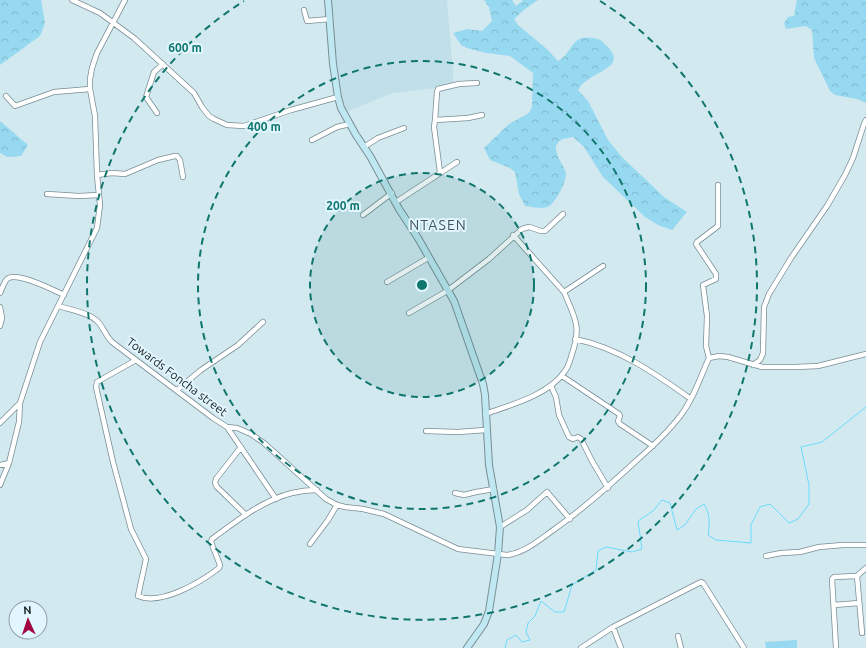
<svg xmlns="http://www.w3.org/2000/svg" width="866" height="648" font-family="Ubuntu,sans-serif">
<defs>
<pattern id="forest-crowns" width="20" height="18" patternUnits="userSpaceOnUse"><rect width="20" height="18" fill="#97d9f0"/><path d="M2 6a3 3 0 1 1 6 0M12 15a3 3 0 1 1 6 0" fill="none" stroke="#81bace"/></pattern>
</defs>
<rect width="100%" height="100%" fill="#d3e9f0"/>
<path fill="#c1dfe9" d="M331,0H447L454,86L393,93L346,112L341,94L336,61Z"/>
<path fill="url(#forest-crowns)" d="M0,0H41L45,23L40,36L0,65Z
M484,0H512L516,6L523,0H538L525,9L514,19L518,25L548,50L558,61C569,56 571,41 582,38C587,37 595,37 600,40C637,69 589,69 578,90L588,101L608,140L622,157L664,197L687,212L672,230L658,225L645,217L603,177L584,147L573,137C570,138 564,138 561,140C548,148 564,164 566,173C567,181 554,206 547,207C541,209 532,207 525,206L519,194L515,172L510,168L490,160L484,148L509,124L529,113L532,107L533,73L510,56L486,53L467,48L461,45L453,33L468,29L482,31L492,21L489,7Z
M797,0H866V103L857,99L835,95L830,91L814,58L812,30L806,26L786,29L784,23L788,17L794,16Z
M0,121L28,145L21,156L7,157L0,153Z"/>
<path fill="#97d9f0" d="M797,640V648H766L765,642Z"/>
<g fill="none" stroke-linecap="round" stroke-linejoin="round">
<path stroke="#6adbff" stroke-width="1" d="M505,648L507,640L516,635L522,642L530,640L526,632L528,623L535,616L541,601L555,612H564L572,585L596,570L598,551L606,547L632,552L642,549L638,521L653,511L662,500L670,503L677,530L685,525L696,509L704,504C710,514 710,524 708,535L716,540L751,543V525L760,507L770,504L789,523L798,519L809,504V485L801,447L822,442L866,407"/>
<defs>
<path id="street" d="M72,0L100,13L134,38L194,93L202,107L209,116L214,119L227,125L244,126L291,110L338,97
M304,10L307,21L330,19
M6,96L15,106L54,92L90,89
M157,113L146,97L154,72L163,64
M435,120L437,92L438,89L459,84L477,83
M312,140L337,127L350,124
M364,147L378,138L404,128
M440,172L434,127L435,120L468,118L482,115
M97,175L112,173L125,174L158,160L175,156H177L180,160L183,177
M47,194L79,196L99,195
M396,202L457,162
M363,215L392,193
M513,235L564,292
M387,282L428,258
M0,293C2,289 4,282 7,279C17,271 53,290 64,295
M59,306C71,310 91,313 99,323C104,329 106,336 112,342L213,418L227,427L237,428L251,434L264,443L326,499L337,505L345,507L363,509L384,514L458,549L507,555C524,553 538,541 552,531C582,510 609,486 636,461C652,447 668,432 681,415C694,398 700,378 709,358L719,356L728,357L762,367H796L818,366L866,354
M0,307L2,318L0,326
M409,313L447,291L489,259L522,229L529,227L541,231H545L563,214
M575,339C619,348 656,374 691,399
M709,358L706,346L707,316L703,285L716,279V274L696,244L697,242L718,226V185
M136,360L97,382L96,387L113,462L131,529L146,559L138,596C161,606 201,582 219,568L220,565L211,542L212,539L216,536C239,519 264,500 292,493C300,491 308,490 317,490
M753,365L760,360L763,353L764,307L769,294L791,258L827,206L845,175L853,158L864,124L866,120
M562,376L619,414L620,416L618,421L620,424L653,446
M551,386L556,397L559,415L569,437L573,439L578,437L581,439L592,461L608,488
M177,390L201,370L238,345L263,322
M485,414C511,405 549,395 565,371C569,366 570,360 572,354C575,345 578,333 576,324C574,313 568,302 564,292L603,266
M0,423L20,403
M227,427L276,499
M426,431L458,432L486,430
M241,447L216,479L215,483L217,487L246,515
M0,465L9,463
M0,485L9,463L19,422L20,403L40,342L97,228L100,205L97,175L95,116L90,89V79L92,68L97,53L125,0
M455,493L464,495L476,492L494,489
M500,527L527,510L547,492L570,519
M310,544L328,520L337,505
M766,556L781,553L800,552L819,547L843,545H866
M857,576L862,633
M834,605L859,603
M613,627L621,648
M678,636L681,648
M581,648L613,627L701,582L703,583L744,648
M836,648L832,579L834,577L857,576L866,568"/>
<path id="secondary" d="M328,0L333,64L338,97L341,108L356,135L370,156L399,209L418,238L454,301L483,384L485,395L489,465L500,527L498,554L489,611L484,624L467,648"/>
</defs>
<use href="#street" stroke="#798d94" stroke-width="6"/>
<use href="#secondary" stroke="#798d94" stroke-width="8"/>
<use href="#street" stroke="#fff" stroke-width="4.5"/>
<use href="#secondary" stroke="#c0e8f3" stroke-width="6"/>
</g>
<circle cx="422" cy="285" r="112" fill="#0f766e" fill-opacity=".12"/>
<g fill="none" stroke="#0f766e" stroke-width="2" stroke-dasharray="7 5">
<circle cx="422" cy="285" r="112"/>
<circle cx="422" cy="285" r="224"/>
<path d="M600 1A335 335 0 1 1 244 1"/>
</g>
<g text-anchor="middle" stroke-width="4" stroke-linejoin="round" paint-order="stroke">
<g font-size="12" fill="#182022" stroke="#e1f6fe">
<text transform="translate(177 377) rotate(37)" y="4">Towards Foncha street</text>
</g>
<g font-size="14" letter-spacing="1" fill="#43555b" stroke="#e1f6fe">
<text x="438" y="230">NTASEN</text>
</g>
</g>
<circle cx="422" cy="285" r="6" fill="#0f766e" stroke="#e1f6fe" stroke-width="2"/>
<g font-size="12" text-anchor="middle" font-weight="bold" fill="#0f766e" stroke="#e1f6fe" stroke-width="4" stroke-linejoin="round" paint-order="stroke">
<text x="185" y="52">600 m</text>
<text x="264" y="131">400 m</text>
<text x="343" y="210">200 m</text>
</g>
<g transform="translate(28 620) rotate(357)"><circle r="19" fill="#e1f6fe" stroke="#91a0a6"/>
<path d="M0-3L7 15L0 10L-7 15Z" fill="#a10441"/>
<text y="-6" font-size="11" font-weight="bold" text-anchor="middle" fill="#182022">N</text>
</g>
</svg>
